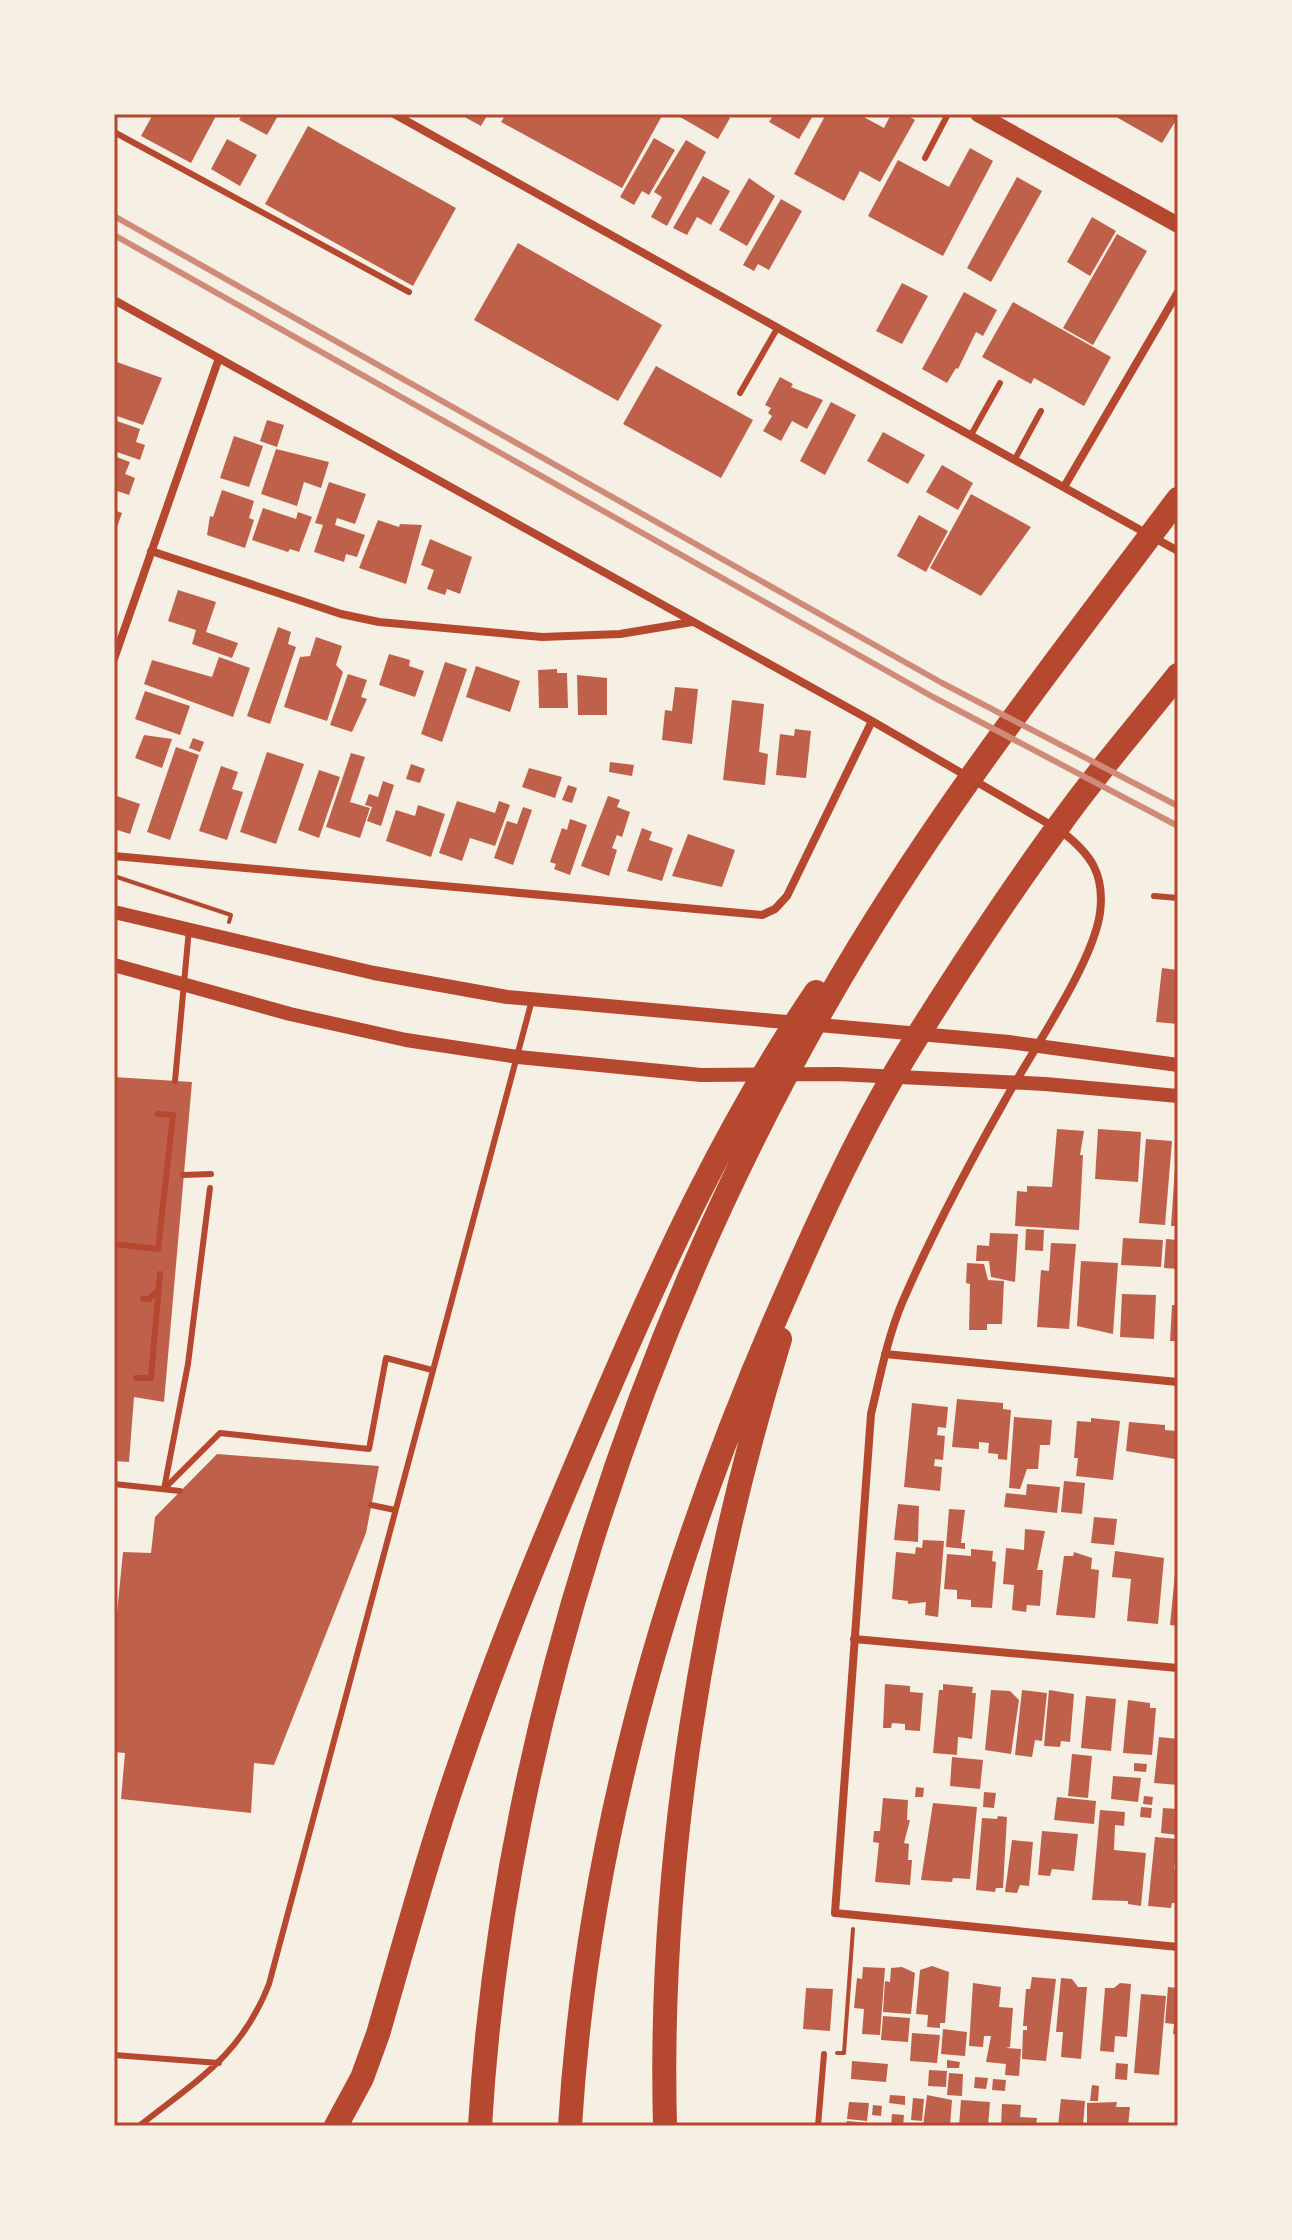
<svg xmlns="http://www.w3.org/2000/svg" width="1292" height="2240" font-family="'Noto Sans',sans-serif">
<rect width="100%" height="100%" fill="#f6efe4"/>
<path fill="#bf614a" d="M148,114H217L191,163L141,136L152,116Z
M243,114H279L267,135L239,120Z
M459,114H488L481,126Z
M506,114H663L622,188L501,122Z
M675,114H723L730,118L718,139Z
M774,114H814L799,139L769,122Z
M826,114H858L884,128L891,114H905L915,120L880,182L860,171L844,201L794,174Z
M1111,114H1178V117L1162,143Z
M308,126L456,208L413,286L265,204Z
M654,138L675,150L649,195L642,191L634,205L620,197Z
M227,139L257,155L240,186L211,169Z
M686,140L706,152L667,226L651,217L662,197L654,192Z
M970,148L993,161L943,256L868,216L898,160L949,187Z
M703,176L730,191L711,225L697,217L687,235L673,228Z
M1017,177L1042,191L991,282L967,268Z
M749,178L775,196L747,246L719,230Z
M781,199L802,211L769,270L758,264L754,271L743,265Z
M1092,217L1116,231L1090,276L1067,262Z
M1117,234L1147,251L1093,345L1063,328Z
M518,243L662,325L618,401L474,320Z
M902,283L928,296L902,344L876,331Z
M964,292L997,310L983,336L976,332L958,369L956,368L947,383L922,369Z
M1013,302L1111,357L1084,406L1034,378L1031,384L982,357Z
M114,361L162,378L143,425L114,415Z
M656,366L753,420L721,478L623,424Z
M780,377L793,384L791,387L823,400L807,429L792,421L781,441L763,431L772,416L768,413L771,408L765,405Z
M831,402L856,415L825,475L800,461Z
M114,420L140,429L136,442L145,445L140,460L114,451Z
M267,420L284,425L277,447L260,441Z
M883,432L925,455L908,484L867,461Z
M234,436L263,446L249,487L220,478Z
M276,449L329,462L321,488L304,482L297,506L261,494Z
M114,456L130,462L125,474L135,478L129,495L114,490Z
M942,465L973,483L958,510L926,492Z
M329,482L366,494L355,524L337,518L335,525L365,535L357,557L346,554L344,562L314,552L323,525L315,523Z
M222,490L254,501L249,518L254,520L245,548L207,535L210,516L213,517Z
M971,494L1031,527L981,596L930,568Z
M263,508L296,519L298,512L312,517L299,552L290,549L288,552L252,540Z
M114,510L122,513L117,527L114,526Z
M919,515L948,531L926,572L897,556Z
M378,520L399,527L400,524L422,525L406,584L359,568Z
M430,539L472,557L460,594L447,589L445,595L427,589L434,570L421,565Z
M178,590L216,602L206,632L238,643L232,658L192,644L196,630L168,621Z
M278,627L291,632L288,644L296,647L270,724L247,716Z
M316,637L342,646L336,665L343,672L327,721L284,707L300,657L310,656Z
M389,654L410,660L409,666L424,671L415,697L379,685Z
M219,657L250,668L233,717L144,684L152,660L212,677Z
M445,662L467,669L442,742L421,734Z
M476,666L520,681L510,712L466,697Z
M557,669V673H567L568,708H539L538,670Z
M348,674L367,680L361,697L367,699L352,732L330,725Z
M577,675L607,678V715H578Z
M675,687L698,689L692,744L662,740L665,710L672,711Z
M145,691L190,706L180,735L135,719Z
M732,700L764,704L759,752L768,754L765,785L723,780Z
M795,729L811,731L806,778L776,775L780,734L794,736Z
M144,735L172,739L162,768L135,758Z
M193,738L204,742L200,752L189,748Z
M176,747L199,755L170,840L147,832Z
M267,752L304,764L276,844L240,832Z
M351,753L365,757L350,802L370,808L360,838L326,827Z
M610,762L634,765L632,776L609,772Z
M411,764L425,769L420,783L406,779Z
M221,766L238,772L232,789L243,792L227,840L199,831Z
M529,768L562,777L555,798L522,787Z
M319,770L340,777L319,838L298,830Z
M383,781L394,785L381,826L367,821L372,807L365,805L369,794L378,797Z
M568,785L577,788L572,803L562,800Z
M114,795L140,804L130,834L114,829Z
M608,796L620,800L617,807L630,812L622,837L617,835L612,848L617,850L609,876L581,866Z
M457,801L495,813L499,801L510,805L495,846L470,838L462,861L439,853Z
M418,805L445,814L431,857L386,841L396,810L415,816Z
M523,807L532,810L513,865L494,858L507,821L517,824Z
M570,819L587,825L570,875L554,869L556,864L550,862L562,828L567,830Z
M642,828L652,832L649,840L673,848L662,881L627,871Z
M688,834L735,850L722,887L672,876Z
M1162,968L1178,970V1024L1156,1022Z
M114,1077L192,1082L164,1402L134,1397L129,1462L114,1461Z
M1057,1129L1084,1131L1080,1155H1083L1079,1230L1015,1226L1017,1191L1027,1192V1186L1052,1187Z
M1098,1129L1141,1132L1138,1182L1095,1179Z
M1146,1139L1172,1141L1165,1225L1139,1223Z
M1176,1153H1178V1226H1171Z
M1026,1229L1044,1230L1043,1251L1025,1250Z
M990,1233L1018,1234L1015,1282L991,1277L989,1261H976L977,1245L989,1246Z
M1123,1238L1163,1240L1161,1267L1121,1265Z
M1166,1239L1178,1240V1269L1164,1268Z
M1051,1243L1076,1244L1069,1329L1037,1327L1041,1270L1049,1271Z
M1081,1261L1118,1263L1113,1334L1077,1326Z
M967,1263L984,1264L988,1280L1004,1281L1002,1324H987V1330H969L970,1284L966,1283Z
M1122,1294L1156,1295L1154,1339L1120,1337Z
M1172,1305H1178V1341H1170Z
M957,1399L1003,1403V1409L1011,1410L1007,1460L998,1459V1454L988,1453L989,1443L979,1442V1449L952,1447Z
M912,1403L948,1407L946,1428L938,1427L937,1435L945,1436L943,1460L935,1459L934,1466L942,1467L940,1491L904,1487Z
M1014,1417L1052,1420L1050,1445H1040L1038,1469H1027L1020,1489L1009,1488Z
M1091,1418L1120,1421L1113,1480L1076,1476L1078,1458H1074L1077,1421L1091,1422Z
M1129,1422L1165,1425V1430L1177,1431L1175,1459L1126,1451Z
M217,1454L379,1466L366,1533L274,1765L254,1763L251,1813L121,1799L125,1753L114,1752V1644L123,1552L151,1553L155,1517Z
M1064,1481L1085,1483L1082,1514L1061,1512Z
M1027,1484L1060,1487L1057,1513L1004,1507L1006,1493L1026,1495Z
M898,1504L919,1506L918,1542L894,1540Z
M949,1509L965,1510L961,1543H965V1549L946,1547Z
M1094,1517L1117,1519L1114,1545L1091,1543Z
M1025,1529L1045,1531L1037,1570H1043L1040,1606L1027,1605L1026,1612L1012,1610L1014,1585L1003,1584L1006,1548L1024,1550Z
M923,1540L944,1541L938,1617L925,1615L926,1602L908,1604V1601L892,1599L896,1552L915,1554L916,1547L922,1548Z
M971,1549L993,1551L992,1561L996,1562L992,1608L971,1607V1600L957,1599V1590L944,1589L947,1554L971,1556Z
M1115,1551L1164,1558L1158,1624L1127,1621L1131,1579L1112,1577Z
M1074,1552L1092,1558L1091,1569L1099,1570L1095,1618L1056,1615L1064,1556H1073Z
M1176,1563H1178V1626L1170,1625Z
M885,1684L910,1686V1692L923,1693L920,1731L905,1730V1724L892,1723L891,1728H883Z
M943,1684L973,1687L972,1693H976L972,1739L958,1737L957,1755L933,1753L939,1690H943Z
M991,1690L1010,1691L1019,1700L1011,1754L985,1750Z
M1022,1690L1047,1693L1042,1741L1035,1740L1032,1757L1015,1755Z
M1049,1690L1074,1694L1070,1742L1061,1741L1060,1747L1044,1746Z
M1086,1696L1116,1699L1111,1751L1081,1748Z
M1128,1700L1150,1703V1708H1156L1152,1755L1123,1753Z
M1159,1737L1178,1739V1785L1154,1783Z
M1072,1754L1092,1756L1088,1798L1068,1796Z
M952,1757L983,1760L980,1789L950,1786Z
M1134,1763L1147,1764L1146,1772L1134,1771Z
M1113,1776L1141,1778L1138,1802L1111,1799Z
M916,1787L924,1788L923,1797H915Z
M984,1792L996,1793L994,1808L983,1807Z
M1144,1796L1153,1797L1152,1805L1143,1804Z
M1057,1797L1096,1801L1094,1824L1054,1820Z
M883,1798L908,1800L907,1820H910L904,1843L909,1844L908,1860H912L910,1885L875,1882L879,1843L873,1842L874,1831H880Z
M933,1803L977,1807L970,1879L953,1878L952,1882L921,1880Z
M1141,1807L1152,1808L1151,1818L1140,1817Z
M1163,1808L1178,1809V1835L1161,1833Z
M1100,1810L1125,1812L1124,1826L1115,1825L1114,1850L1146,1853L1141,1906L1128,1904V1901L1092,1900Z
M998,1816L1007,1817L1003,1888H996L995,1892L976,1890L982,1818L997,1819Z
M1042,1831L1078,1834L1074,1871L1052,1869L1050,1876L1038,1875Z
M1155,1837L1178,1839V1861H1175L1174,1869L1178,1870V1903H1172L1171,1908L1148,1906Z
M1012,1840L1033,1842L1029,1886L1020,1885L1017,1893L1005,1892Z
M932,1966L949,1972L945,2023H940V2028L927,2027L928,2015L916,2014L920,1970Z
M863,1967L885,1968L880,2035L862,2034L864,2009L854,2008L857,1978L862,1979Z
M902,1967L915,1973L911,2014L883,2012L885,1981L890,1982L891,1968Z
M1032,1977L1056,1979L1046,2061L1022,2059L1023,2030H1027V2026H1023L1026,1989H1030Z
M1061,1978L1072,1979L1078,1987H1087L1081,2059L1061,2057L1063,2032H1056Z
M973,1983L1001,1987L999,2007L1013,2008L1010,2047L1006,2048L1021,2049L1019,2076L1005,2075L1006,2064L986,2062L991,2036H984L983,2047L969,2046Z
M1120,1983L1131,1984L1127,2037L1115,2036L1114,2052L1100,2051L1105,1988H1114Z
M1168,1987L1178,1988V2035L1173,2034L1174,2024L1165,2023Z
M806,1988L833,1989L830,2031L803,2029Z
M1141,1994L1166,1996L1159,2075L1134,2073Z
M883,2016L910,2018L908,2042L881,2040Z
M943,2029L967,2032L965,2056L941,2054Z
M912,2033L940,2035L937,2063L910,2061Z
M947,2060L960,2062L959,2068H947Z
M852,2061L888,2064L886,2082L851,2079Z
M1116,2063L1128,2064L1127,2080L1115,2079Z
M929,2070L947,2071L946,2087L928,2086Z
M949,2073L963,2074L962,2096L947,2095Z
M975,2077L988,2078L986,2089L974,2088Z
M993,2079L1006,2080L1005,2091L992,2090Z
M1092,2085L1099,2086L1098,2101H1090Z
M890,2095L905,2096V2105L889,2103Z
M927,2095L952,2100L950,2126H923Z
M913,2098L924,2099L922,2121L911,2120Z
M1061,2099L1085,2101L1083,2126H1058Z
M961,2100L990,2102L988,2126H959Z
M849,2102L869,2103L867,2121L847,2119Z
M1117,2102L1116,2107H1130L1128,2126H1087V2103Z
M1002,2104L1021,2105L1020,2117L1037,2118L1036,2126H1001Z
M873,2105L882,2106L881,2116L872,2115Z
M892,2114L904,2115L903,2126H891Z
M847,2121L880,2124L879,2126H846Z"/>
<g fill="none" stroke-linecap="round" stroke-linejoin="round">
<path stroke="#b5482f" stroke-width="4" d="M114,876L231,915L229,922
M837,2053H844L853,1929"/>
<path stroke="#b5482f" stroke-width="6" d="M114,132L409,292
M925,158L948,114
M740,393L778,327
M971,435L1000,383
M1015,459L1041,411
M1154,896L1178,898
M175,1081L189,929
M183,1175L211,1174
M114,1244L158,1249L173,1115L158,1114
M143,1299H149L158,1290
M136,1378H151L160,1274
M114,1484L180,1491
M164,1489L220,1433L369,1449L386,1358L432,1370
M164,1489L188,1364L210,1188
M371,1505L395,1510
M114,2055L219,2063
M139,2126C197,2080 241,2056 269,1984L532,1000
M818,2126L824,2054"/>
<path stroke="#b5482f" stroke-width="8" d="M394,114L1178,551
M114,300L872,721L1061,831C1091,854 1105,874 1100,913C1093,964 1030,1054 1004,1102C969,1164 930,1238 902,1303C887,1339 880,1377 871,1414L835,1913L1178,1947
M1064,487L1178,292
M151,551L341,614L379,622L542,637L620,634L692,622
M114,659L219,358
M114,856L762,915L775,909L787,896L872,721
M885,1354L1178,1382
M854,1639L1178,1668"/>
<path stroke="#b5482f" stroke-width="14" d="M114,912L374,973L507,997L1009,1042L1178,1065
M114,965L290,1014L406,1040L518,1057L701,1075L838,1074L1045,1084L1178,1096"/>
<path stroke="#b5482f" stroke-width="16" d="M978,114L1178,225"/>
<path stroke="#b5482f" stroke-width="24" d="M336,2126L362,2078L378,2034C405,1941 430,1848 462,1757C502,1639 551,1523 600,1409C662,1264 727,1123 816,992
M480,2126C502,1746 637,1332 826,1003C927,825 1055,662 1178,499
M570,2126C587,1845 666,1570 778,1313C819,1219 861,1126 915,1040C962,965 1011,890 1063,820C1099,770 1140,723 1178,675
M665,2126C658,1862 703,1591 780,1339"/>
<path stroke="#cf8b77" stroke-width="6" d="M114,216L942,683L1178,806
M114,235L933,697L1178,826"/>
</g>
<rect width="1292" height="2240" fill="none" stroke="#f6efe4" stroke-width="232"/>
<rect x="116" y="116" width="1060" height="2008" fill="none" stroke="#b5482f" stroke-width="3"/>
</svg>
